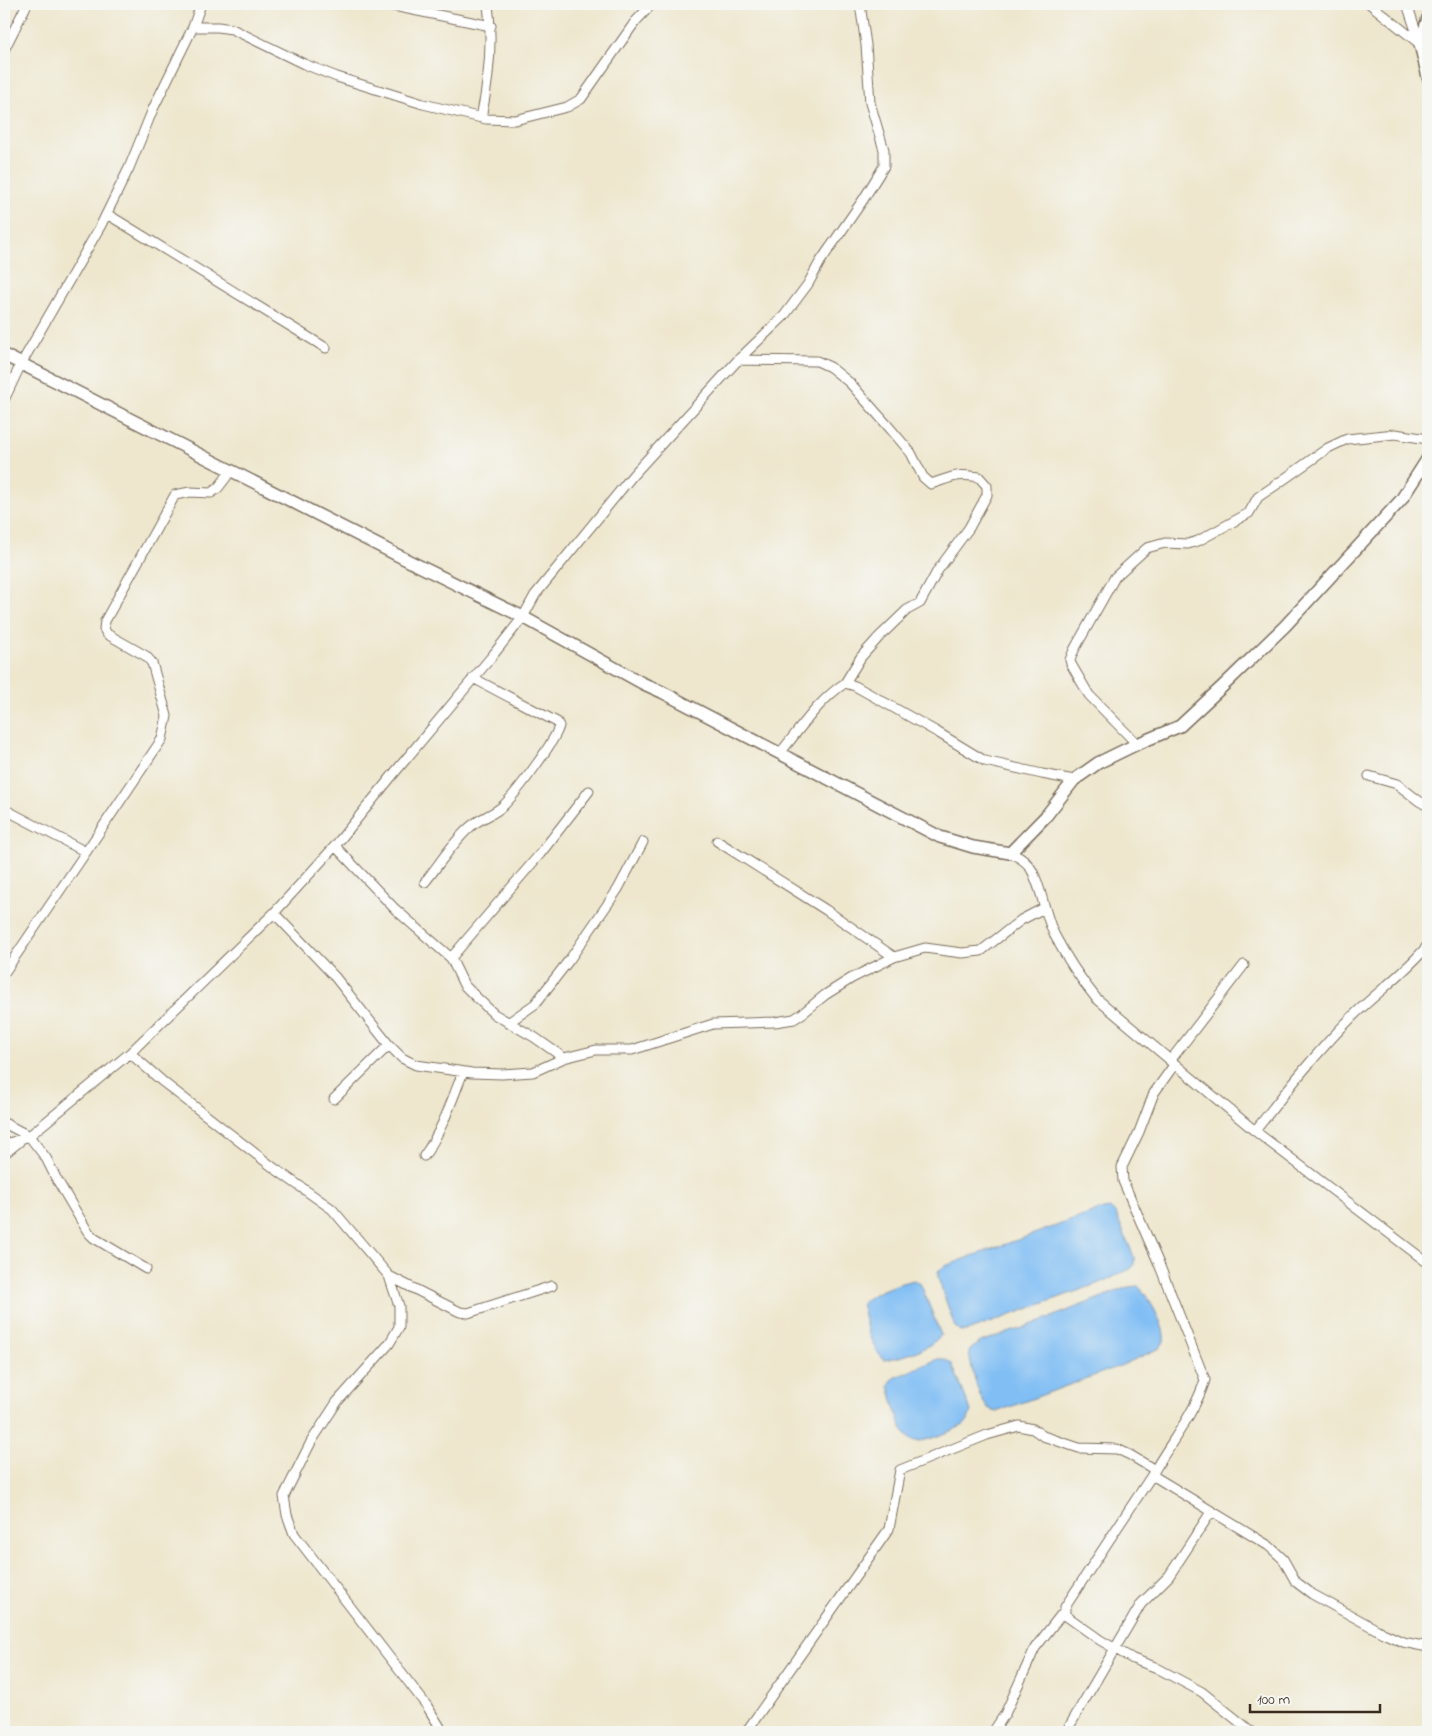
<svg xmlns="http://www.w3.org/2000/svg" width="1432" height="1736" font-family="'Indie Flower',sans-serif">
<rect width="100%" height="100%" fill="#f6f6f2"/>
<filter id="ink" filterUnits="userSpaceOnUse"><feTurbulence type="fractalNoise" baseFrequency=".02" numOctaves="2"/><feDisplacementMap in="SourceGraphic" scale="10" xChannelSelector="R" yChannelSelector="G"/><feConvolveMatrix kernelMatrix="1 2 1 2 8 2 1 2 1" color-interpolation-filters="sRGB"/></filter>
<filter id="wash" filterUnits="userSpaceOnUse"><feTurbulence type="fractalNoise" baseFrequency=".0096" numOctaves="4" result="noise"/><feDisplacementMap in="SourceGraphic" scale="20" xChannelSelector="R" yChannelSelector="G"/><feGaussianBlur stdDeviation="1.12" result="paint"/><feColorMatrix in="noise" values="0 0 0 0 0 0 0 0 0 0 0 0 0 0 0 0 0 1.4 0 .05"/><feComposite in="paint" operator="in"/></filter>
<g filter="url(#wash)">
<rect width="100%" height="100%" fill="#eee7ce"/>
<path fill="#80bef4" stroke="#5e7489" d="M1110,1208L1116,1214L1134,1257V1264L1132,1268L1105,1281L967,1331H960L955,1327L938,1278V1271L945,1266L1103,1209Z
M914,1280L921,1285L941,1335C929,1350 903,1357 884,1360C870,1346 864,1322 862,1303C872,1292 899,1283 914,1280Z
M1138,1286C1147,1294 1167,1328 1164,1341C1163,1344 1161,1346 1160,1348L1120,1366L999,1411C995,1411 991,1410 988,1408C977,1397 971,1366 969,1351L980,1342L1023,1328L1128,1287Z
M938,1359H944L952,1364L971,1411L968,1420L964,1425C953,1430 922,1445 912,1440C900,1435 893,1398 889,1386L891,1381L896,1377Z"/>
</g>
<g filter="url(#ink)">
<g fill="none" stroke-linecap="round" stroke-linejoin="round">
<defs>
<path id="minor" d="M384,4L491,26
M1370,4L1420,44
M1407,4L1420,43
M193,27L201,4
M4,50L27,4
M481,118C489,80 493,43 488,4
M107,214L326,348
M738,360L817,361L830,367L850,383L888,426L911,453L923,477L931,484C953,477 956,473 979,477L987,486V495L969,528L938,570L920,603L907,610L879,637L861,657L845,683
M4,400L21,364L101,225L129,168L153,109L193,27H218L232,29L304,64L337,77L423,104L486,119L515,120L567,107L581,99L635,22L652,4
M1137,744L1089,695L1071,664L1070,660L1074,650L1115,577L1147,548L1165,543L1188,544L1198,541L1249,513L1258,497L1273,487L1328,448L1347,439L1395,434L1428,439
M780,753C800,729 819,700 845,683L855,686L937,732L985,761L1042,774L1074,780
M1369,776L1397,784L1419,801L1428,806
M4,809L86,852L4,973
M717,841L826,910L894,957
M335,846L395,909L451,958L464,985L475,996L494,1014L534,1037L564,1058
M86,852L162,739L167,716L152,663L146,656L107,634L104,629L105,621L175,495L190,492L211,493L218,488L231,471
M1010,853C1017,856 1024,859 1029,866C1040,880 1045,916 1054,934C1067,959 1078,976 1096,998L1255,1131L1428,1263
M425,882C438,866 453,842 469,828C479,818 494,815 504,805C517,792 555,742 559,726L557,722L553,720L473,678
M274,913L335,977L389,1045L402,1058L416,1065L472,1073L502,1074L533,1072L564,1058L596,1050H632L713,1024L775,1022L794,1019L803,1013L825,995L852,978L894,957L925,948L962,953L981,951L1021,920L1044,908
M451,958L540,854L589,791
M508,1023L535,1004L570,959L618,889L643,842
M130,1053L163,1082L274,1168L332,1209L389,1276L399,1306V1327L389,1344L337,1402L311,1442L284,1496L287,1515L294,1534L427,1706L443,1732
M1170,1061L1244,965
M1174,1065L1154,1093L1139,1132L1122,1167L1123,1181L1159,1264L1205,1380C1194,1415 1169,1444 1152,1475L1269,1546L1283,1559L1296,1582L1312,1594L1383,1633L1403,1642L1428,1647
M334,1099L389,1045
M4,1123L29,1136L46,1158L56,1178L88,1232L94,1238L146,1269
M1255,1131C1287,1090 1319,1049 1356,1013C1380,990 1408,970 1428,945
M4,1145L29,1136L130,1053L274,913L335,846L396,771L493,655L523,617L535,595L633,475L738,360L784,316L808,284L820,262L863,200L884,166V150L870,103L866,45L860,4
M4,1154L19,1142
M424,1156C442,1131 452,1100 463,1072
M389,1276L452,1308L460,1312L468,1313L552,1286
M1152,1475L1065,1607V1615L1100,1640L1133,1659L1155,1667L1202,1692L1252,1732
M746,1732L889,1529L900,1470L987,1435L1019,1426L1033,1429L1043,1436L1079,1448L1117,1449L1130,1455L1155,1470
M993,1732L1005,1714L1035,1648L1064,1611
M1066,1732L1141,1604L1169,1576L1211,1512"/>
<path id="tertiary" d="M1428,18L1420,44L1428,77
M4,355L409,561L523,617L642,683L662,692L940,837L973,847L1010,853L1046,816L1074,780L1098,763L1137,744L1180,726L1223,686L1285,626L1401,500L1428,458"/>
</defs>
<use href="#minor" stroke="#7a6c5c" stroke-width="11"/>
<use href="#tertiary" stroke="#7a6c5c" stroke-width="14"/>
<use href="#minor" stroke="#fff" stroke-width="9"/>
<use href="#tertiary" stroke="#fff" stroke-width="11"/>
</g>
</g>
<rect width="1432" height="1736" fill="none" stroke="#f6f6f2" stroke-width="20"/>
<path d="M1250 1704v8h130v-8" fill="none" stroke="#3b2a1e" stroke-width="2.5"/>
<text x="1257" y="1704" font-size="15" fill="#3b2a1e" stroke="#f6f6f2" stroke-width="4" paint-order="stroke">100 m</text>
</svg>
